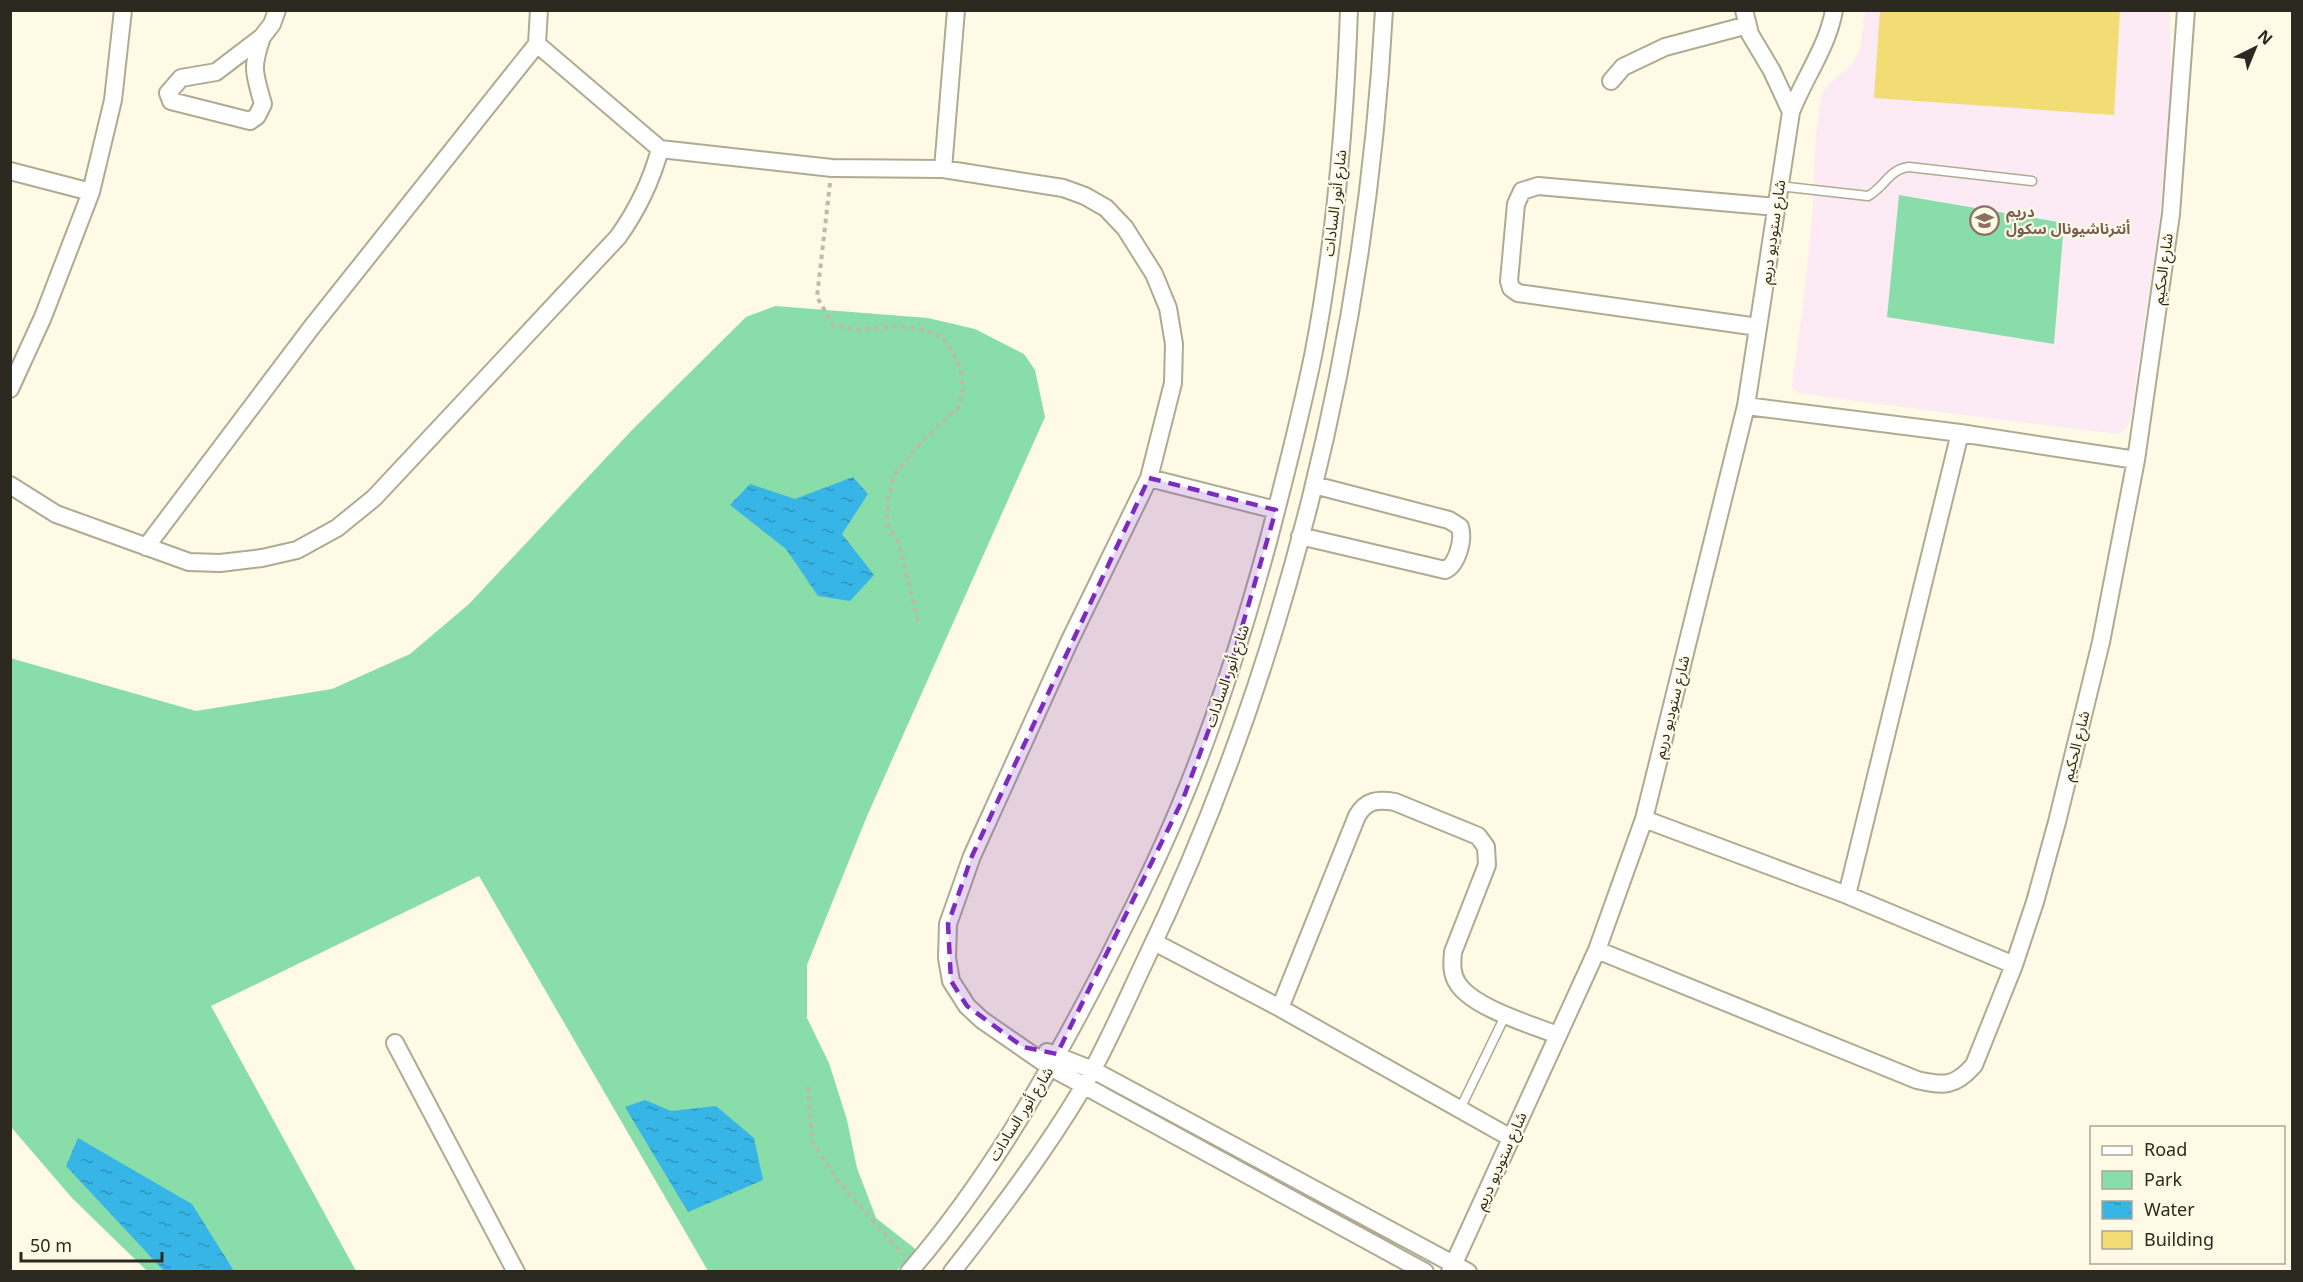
<svg xmlns="http://www.w3.org/2000/svg" width="2303" height="1282" font-family="Georgia,'Noto Sans Arabic',serif">
<defs>
<pattern id="water-ripples" width="26" height="14" patternUnits="userSpaceOnUse" patternTransform="scale(1.5)"><rect width="26" height="14" fill="#37b5e6"/><path d="M2 4q2-2 4 0t4 0M15 11q2-2 4 0t4 0" fill="none" stroke="#2f93ba"/></pattern>
</defs>
<rect width="100%" height="100%" fill="#fefae5"/>
<path fill="#fceaf4" d="M1865,11H2170L2171,89L2159,223L2130,422L2122,432L2118,434L1971,416L1798,393L1792,387L1805,289L1812,218L1816,135L1821,97L1827,86L1851,65L1860,50Z"/>
<path fill="#89dda9" d="M1899,195L2064,223L2054,344L1887,317Z
M775,306L928,318L975,329L1024,354L1035,370L1045,417L867,816L807,965V1018L829,1063L847,1120L857,1168L876,1218L918,1251L896,1271H708L479,876L211,1006L356,1271H147L72,1198L11,1127L10,658L196,711L332,689L410,654L469,604L633,429L746,317Z"/>
<path fill="url(#water-ripples)" d="M853,477L868,494L842,534L874,575L850,601L818,596L786,549L730,505L750,484L795,499Z
M645,1100L671,1111L716,1106L754,1138L763,1180L688,1212L625,1107Z
M78,1138L192,1204L234,1271H164L66,1166Z"/>
<path fill="#f1dd74" d="M1880,10H2120L2114,115L1874,98Z"/>
<g fill="none" stroke-linecap="round" stroke-linejoin="round">
<defs>
<path id="service" d="M1779,186L1868,196C1884,188 1889,169 1909,167L2032,181
M1460,1109L1506,1014"/>
<path id="minor" d="M539,10L537,44L660,149L832,168L943,169L1063,188L1085,196L1106,208L1125,228L1154,274L1168,308L1174,344L1173,383L1149,478L1069,642L972,856L948,924L947,958L951,981L967,1006L982,1020L1050,1067L1425,1272
M1744,10L1750,34L1772,71L1791,112
M262,37C251,69 254,72 263,104L257,116L250,121L171,101L168,93L181,78L216,72L262,37L272,24L277,10
M1611,81L1623,67L1665,47L1748,25
M943,169L956,10
M10,171L91,192
M1758,327L1518,293L1511,288L1509,281L1516,204L1522,191L1538,186L1777,207
M10,389L43,317L91,192L113,100L123,10
M1746,406L1960,433L2136,460
M1149,478L1276,510
M10,485L56,514L189,562L220,563L262,558L297,550L337,528L374,498L618,237C638,209 651,182 660,149
M1300,536L1445,570C1457,565 1464,540 1460,527L1449,520L1314,485
M146,547L311,328L537,44
M1644,819L1847,895L2014,965
M1847,895L1960,433
M1154,942L1280,1008L1511,1138
M1597,950L1917,1080C1944,1086 1955,1087 1974,1065L2014,965L2035,902L2057,822L2101,642L2136,460L2171,214L2186,10
M1280,1008L1357,816C1366,800 1378,799 1395,802L1478,836L1486,847L1487,865L1453,952C1452,962 1451,974 1458,984C1474,1008 1530,1024 1557,1035
M395,1043L516,1272
M1047,1052L1093,1070L1468,1272
M909,1272C985,1184 1044,1082 1097,980C1127,921 1157,862 1182,801C1217,717 1244,630 1268,542C1284,481 1300,418 1313,356C1335,243 1345,126 1349,10
M952,1272C998,1213 1044,1153 1082,1089C1106,1048 1125,1003 1145,961C1286,668 1367,334 1384,10
M1450,1272L1597,950L1644,819L1746,406L1791,112C1804,78 1828,46 1834,10"/>
</defs>
<use href="#service" stroke="#afaa91" stroke-width="11"/>
<use href="#minor" stroke="#afaa91" stroke-width="20"/>
<path stroke="#bdbaa8" stroke-width="4" stroke-dasharray="4.5 4.5" stroke-linecap="butt" d="M830,183L817,297L833,325L856,330L900,326L925,330L942,337L952,351L960,368L963,389L958,408L920,443L895,474L888,498L887,523L899,543L919,625
M808,1087L812,1141L837,1180L903,1255"/>
<use href="#service" stroke="#fff" stroke-width="8"/>
<use href="#minor" stroke="#fff" stroke-width="16"/>
</g>
<path fill="#7b2cbf" fill-opacity="0.2" stroke="#7b2cbf" stroke-width="4.5" stroke-dasharray="12 8" stroke-linejoin="round" d="M1149,478L1276,510L1224,689L1183,799L1057,1054L1023,1047L967,1006L951,981L948,924L972,856Z"/>
<defs>
<symbol id="school-ring" viewBox="-11 -11 22 22"><circle r="9.5" fill="#fefae5" stroke="#8d6e63" stroke-width="1.5"/><path d="M0-5L7-2L0 1L-7-2ZM-4 1L0 2.5L4 1V4Q0 6-4 4Z" fill="#8d6e63"/></symbol>
</defs>
<g fill-rule="evenodd">
<use href="#school-ring" x="1968" y="204" width="33" height="33"/>
</g>
<g text-anchor="middle" stroke-width="4.5" stroke-linejoin="round" paint-order="stroke">
<g font-size="15" fill="#2c2a20" stroke="#fefae5">
<text transform="translate(1335 203) rotate(-83)" y="5">شارع أنور السادات</text>
<text transform="translate(1773 232) rotate(-82)" y="5">شارع ستوديو دريم</text>
<text transform="translate(2163 269) rotate(-82)" y="5">شارع الحكيم</text>
<text transform="translate(1227 676) rotate(-71)" y="5">شارع أنور السادات</text>
<text transform="translate(1672 707) rotate(-76)" y="5">شارع ستوديو دريم</text>
<text transform="translate(2076 746) rotate(-76)" y="5">شارع الحكيم</text>
<text transform="translate(1021 1114) rotate(-58)" y="5">شارع أنور السادات</text>
<text transform="translate(1501 1161) rotate(-66)" y="5">شارع ستوديو دريم</text>
</g>
<g font-size="15" font-weight="bold" fill="#785e54" stroke="#fefae5" text-anchor="start">
<text x="2006" y="217">دريم<tspan x="2006" dy="17">أنترناشيونال سكول</tspan></text>
</g>
</g>
<rect width="2303" height="1282" fill="none" stroke="#2c2a20" stroke-width="24"/>
<rect x="2090" y="1126" width="195" height="138" fill="#fefae5" stroke="#aaa796" stroke-width="1.5"/>
<rect x="2102" y="1146" width="30" height="9" fill="#ffffff" stroke="#aaa796" stroke-width="1.5"/>
<text x="2144" y="1156" font-size="18" fill="#2c2a20">Road</text>
<rect x="2102" y="1171" width="30" height="18" fill="#89dda9" stroke="#aaa796" stroke-width="1.5"/>
<text x="2144" y="1186" font-size="18" fill="#2c2a20">Park</text>
<rect x="2102" y="1201" width="30" height="18" fill="url(#water-ripples)" stroke="#aaa796" stroke-width="1.5"/>
<text x="2144" y="1216" font-size="18" fill="#2c2a20">Water</text>
<rect x="2102" y="1231" width="30" height="18" fill="#f1dd74" stroke="#aaa796" stroke-width="1.5"/>
<text x="2144" y="1246" font-size="18" fill="#2c2a20">Building</text>
<g transform="translate(2255 48) rotate(43)" stroke="#fefae5" stroke-width="4.5" paint-order="stroke">
<path d="M0-4.5L10 22L0 15L-10 22Z" fill="#2c2a20"/>
<text y="-9" font-size="16" font-weight="bold" text-anchor="middle" fill="#2c2a20">N</text>
</g>
<path d="M21 1252v9h141v-9" fill="none" stroke="#2c2a20" stroke-width="3"/>
<text x="30" y="1252" font-size="18" fill="#2c2a20" stroke="#fefae5" stroke-width="4.5" paint-order="stroke">50 m</text>
</svg>
